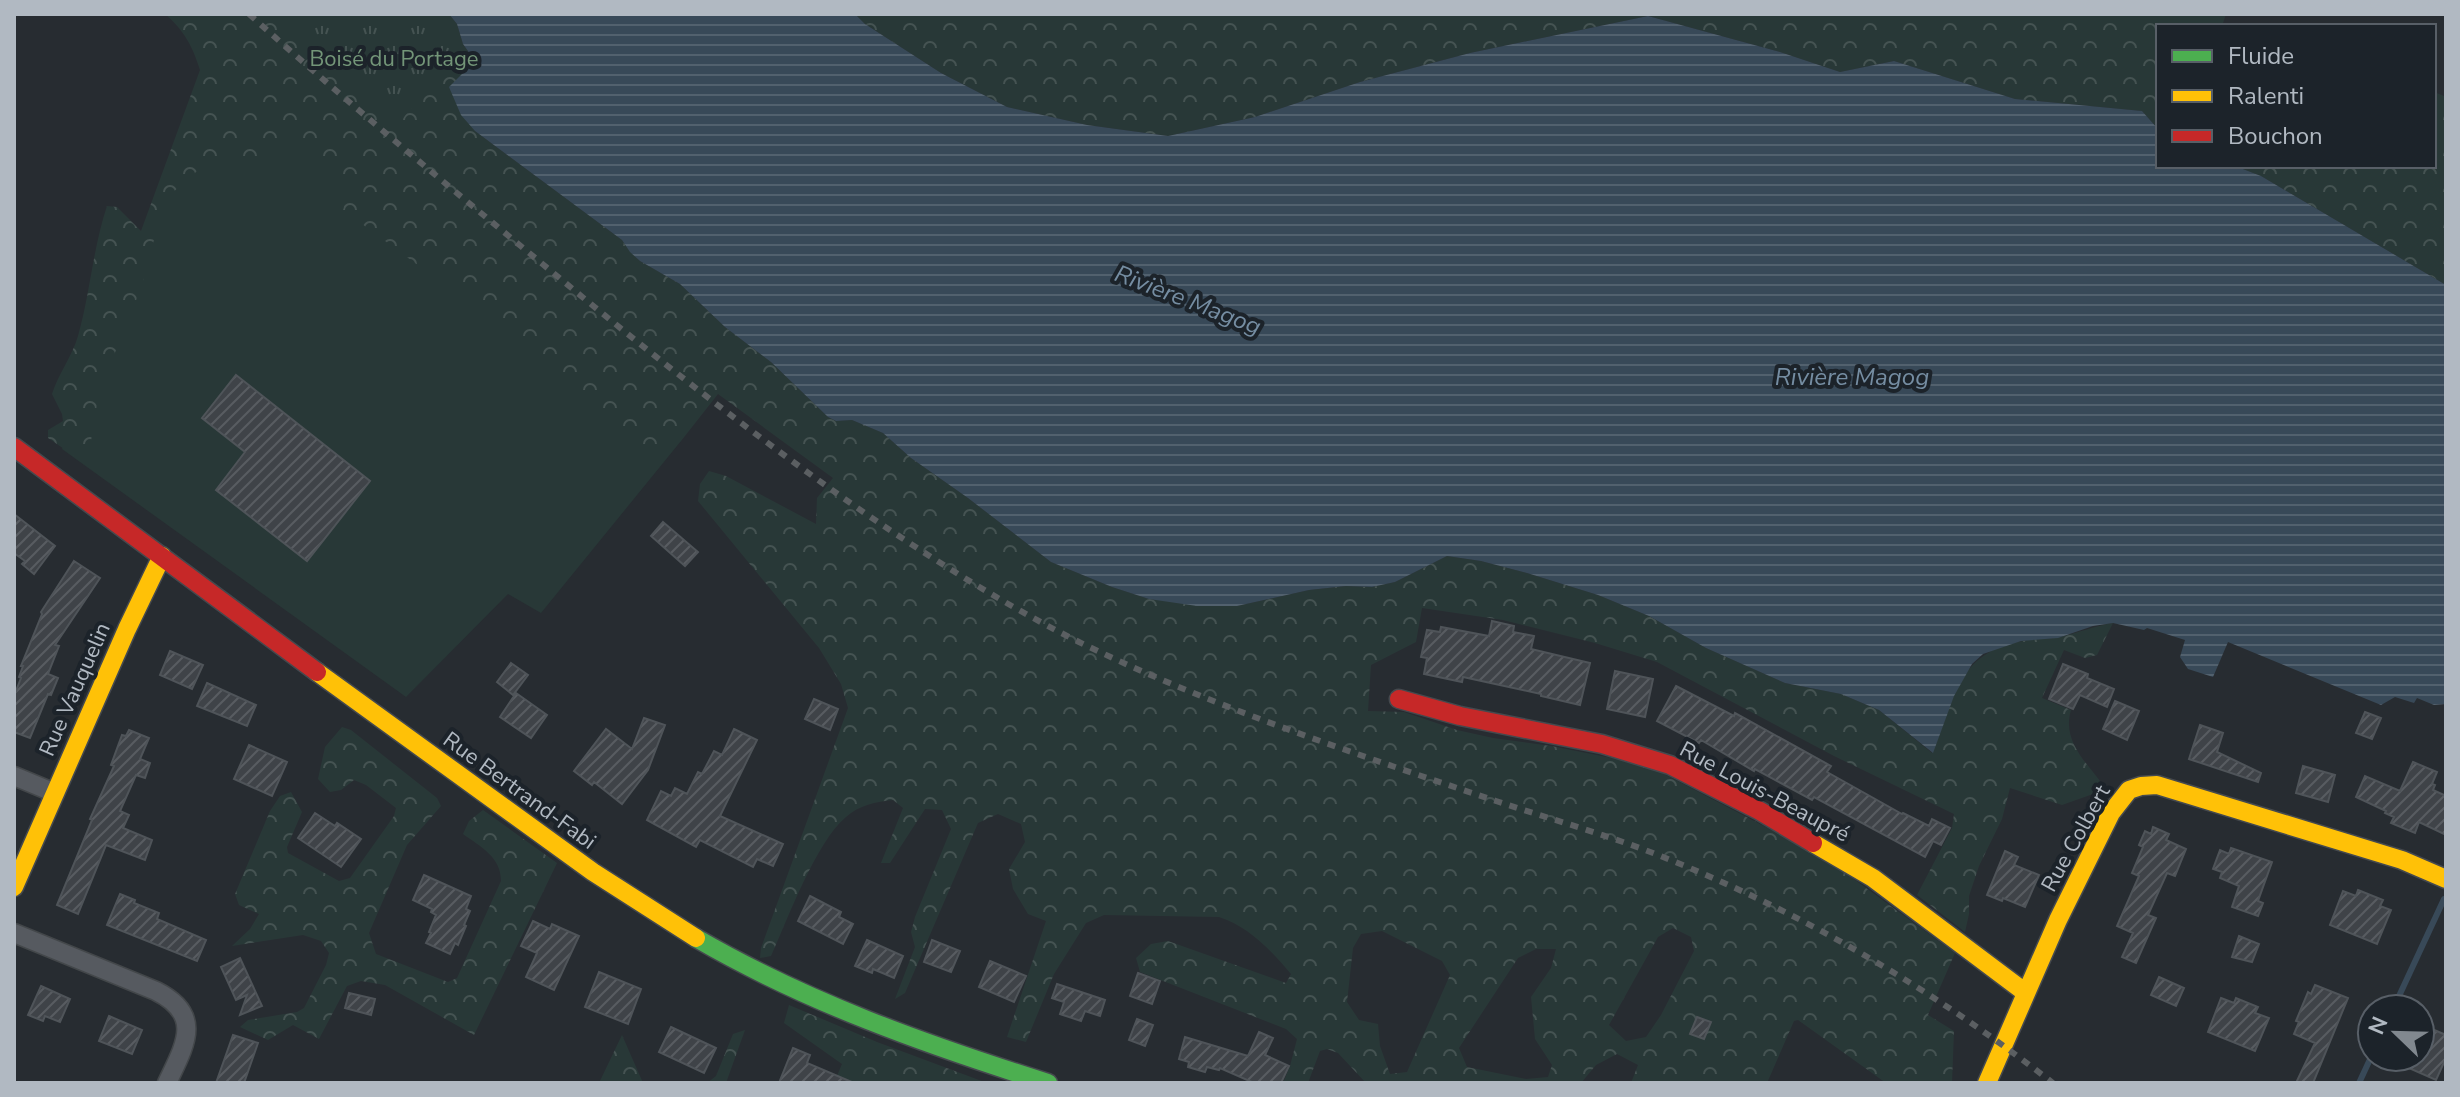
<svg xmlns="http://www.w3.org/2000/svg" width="2460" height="1097" font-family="'Nunito Sans',sans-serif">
<defs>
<pattern id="forest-crowns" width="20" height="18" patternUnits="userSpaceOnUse" patternTransform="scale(2)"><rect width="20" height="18" fill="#283837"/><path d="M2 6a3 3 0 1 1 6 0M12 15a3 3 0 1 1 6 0" fill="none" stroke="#455352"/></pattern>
<pattern id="park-tufts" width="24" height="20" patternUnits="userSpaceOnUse" patternTransform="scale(2)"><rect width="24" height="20" fill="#283837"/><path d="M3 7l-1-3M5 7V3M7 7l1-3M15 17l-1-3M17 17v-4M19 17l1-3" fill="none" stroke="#455352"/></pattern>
<pattern id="water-rules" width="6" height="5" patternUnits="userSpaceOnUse" patternTransform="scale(2)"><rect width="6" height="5" fill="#384958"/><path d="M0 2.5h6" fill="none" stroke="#52616e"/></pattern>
<pattern id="building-hatch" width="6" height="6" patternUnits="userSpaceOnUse" patternTransform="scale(2)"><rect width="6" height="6" fill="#3f4348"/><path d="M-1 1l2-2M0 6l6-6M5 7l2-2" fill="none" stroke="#585c61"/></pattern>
</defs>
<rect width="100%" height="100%" fill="#272c31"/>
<path fill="#283837" d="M212,40L681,441L541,613L508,594L406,697L62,449Z"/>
<path fill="url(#forest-crowns)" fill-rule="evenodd" d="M165,14H449L463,44L475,61V131L622,240L630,251L640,261L680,284L725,327L771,362L828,417L836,421L852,420L883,433L911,458L968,498L1051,562L1112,587L1149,599L1237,606L1309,590L1346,586L1372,587L1395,582L1447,556L1481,561L1527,573L1598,595L1649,616L1706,648L1785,683L1841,694L1879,710L1932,753C1956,701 1954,653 2023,641C2035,638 2048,640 2060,637C2078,633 2094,626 2113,623L2097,655L2085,658L2064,650L2042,698L2071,710C2062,739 2084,760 2100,781L2093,794L2062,805L2010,788L2002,819L1979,866L1969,896V914L1965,932L1917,895L1952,828L1954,814L1834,756L1657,662L1595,643L1503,620L1422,608L1416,642L1371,665L1368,711L1404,712L1457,730L1493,738L1551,746L1647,765L1825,858L1955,953L1928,1015L1954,1031L1952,1083H1886L1798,1020L1794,1021L1767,1083H1631L1638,1065L1617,1054L1596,1065L1581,1083H1366L1338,1053L1327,1049L1320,1051L1308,1083H1283L1290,1066L1297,1039L1286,1029L1140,972L1136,958L1151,944L1168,941L1286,983L1291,974C1272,951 1248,926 1219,917L1104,915L1086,923L1054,974L1026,1042L1007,1037L1046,921L1028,914L1013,889L1009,869L1025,842L1021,824L998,814L978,823L905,993L895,999L915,947L911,932L915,917L951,829L942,810L925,809L890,863H881L903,808L893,800C876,802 859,805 846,817C816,842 788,918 771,956L760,958L761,948L848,708L841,684L819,648L698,501L700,484L709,471L726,476L816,524L817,498L833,478L718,394L681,441L648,454L629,447L481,298L458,280L419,266L343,210L347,193L335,170L311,150L285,135L257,165L231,156L212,158L171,194L161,214L141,288L100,390L92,430L90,459H79L48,438V430L63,421L62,414L52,394C58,374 72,357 78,336C90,294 93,248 107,206L117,207L141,231L200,70C193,47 184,30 165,14ZM1673,928L1691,937L1694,951L1661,1015L1646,1037L1626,1041L1609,1025L1658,937ZM1382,931L1442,961L1450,975L1407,1072L1390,1074L1380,1046L1378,1024L1359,1020L1347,1002L1353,948L1361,934ZM1536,949H1556L1551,968L1531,997L1535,1039L1552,1065L1548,1077L1526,1079L1467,1067L1459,1048L1518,958Z
M855,14H2226L2222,26H2158V129L2142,111L2015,99L1894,61L1840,72L1780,52L1648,16L1470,53L1360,82L1255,117L1168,136L1087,125L1007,107L941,73L865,24Z
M2434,92L2444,96L2446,100V285L2261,176L2235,166H2434Z
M342,727L351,730L437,798L441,806L407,845L369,933L376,954L448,982L457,978L501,881C501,857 481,847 463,834L469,821L483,810L557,863L474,1035L385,985L361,981L347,986L319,1039L293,1025L268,1040L240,1027L248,1020L297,1012L304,1008L326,965L329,953L321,941L303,935L232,946L250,929L259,914L239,905L235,894L270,811L280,796L291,792L302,812L287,847L288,853L339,881L350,878L394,816L396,808L366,785L354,780L341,790L330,792L318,779L325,747Z
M789,1005L877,1042L987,1083H834L842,1064L784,1023Z
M745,1030L726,1083H707L716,1076L733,1034Z
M622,1035L643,1083H599Z"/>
<path fill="url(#park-tufts)" d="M277,14H449L457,24L463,44L400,122L309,45Z"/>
<path fill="url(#water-rules)" d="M449,14H855L865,24L941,73L1007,107L1087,125L1168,136L1255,117L1360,82L1470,53L1648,16L1780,52L1840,72L1894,61L2015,99L2142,111L2158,129V166H2235L2261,176L2446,285V704L2434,705L2417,698L2414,703L2395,697L2381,705L2228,642L2213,677L2188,669L2180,657L2185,640L2147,628L2144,630L2113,623L2093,626L2058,638L2021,641L1983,654L1972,664L1954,696L1933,753L1879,710L1841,694L1785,683L1706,648L1649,616L1598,595L1527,573L1481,561L1447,556L1395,582L1372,587L1346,586L1309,590L1237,606H1197L1149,599L1112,587L1051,562L968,498L911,458L883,433L852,420L836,421L828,417L771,362L725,327L680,284L640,261L630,252L622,240L475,131L461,115L449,87L475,61L463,44L457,24Z"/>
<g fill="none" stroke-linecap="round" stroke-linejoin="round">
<path stroke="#384958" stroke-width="6" d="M2393,1009L2444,899
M2359,1083L2372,1055"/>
</g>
<path fill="url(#building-hatch)" stroke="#4f5459" stroke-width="2" d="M236,375L370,481L307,561L216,490L245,452L202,418Z
M14,514L55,546L34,574L22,564L25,561L14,553Z
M663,522L698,552L685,566L651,536Z
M74,561L100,578L55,645L59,646L48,674L58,678L51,695L48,694L30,738L14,732V696L21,678L19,677L23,666H21L42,614L41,612Z
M1492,621L1514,626L1513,632L1534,636L1531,649L1590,663L1580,705L1541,696V694L1463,677L1462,682L1424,674L1427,658L1421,657L1427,630L1440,632L1441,627L1489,636Z
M170,651L203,665L192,689L160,675Z
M511,663L528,675L513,695L497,682Z
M2063,664L2088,674L2087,678L2114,689L2107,707L2080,695L2073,709L2049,699Z
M1615,671L1653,679L1645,717L1607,709Z
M207,683L256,705L247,726L197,706Z
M1676,686L1734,716L1735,713L1831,766L1827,772L1902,814L1903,813L1929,826L1932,819L1950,828L1941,845L1933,841L1925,857L1814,797L1812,800L1755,769L1754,771L1701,740L1699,743L1657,721Z
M516,693L547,715L531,738L500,717Z
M814,699L838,709L830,730L805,719Z
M2115,701L2139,711L2127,740L2103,729Z
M2365,712L2381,718L2372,739L2356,733Z
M644,718L665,725L648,770L622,804L594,782L592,785L574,771L606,729L632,749Z
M2200,725L2223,733L2217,752L2261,773L2258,782L2189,759Z
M734,729L757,740L720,816L783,844L773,866L757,859L753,867L700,840L696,847L647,820L661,791L671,796L675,788L687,794L698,772L702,774L714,751L722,755Z
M129,730L149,738L140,759L150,763L145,778L136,775L120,811L129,815L123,828L152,840L145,860L106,845L78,914L57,905L92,820L90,819L114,766L111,765L122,735L126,736Z
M249,745L287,762L272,796L234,779Z
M2413,762L2437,772L2432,784L2435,785L2433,790L2446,796V835L2419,822L2415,833L2391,823L2394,817L2385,813L2386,811L2356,797L2365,776L2400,791Z
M2303,766L2335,775L2328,802L2296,793Z
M315,813L335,826L337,823L361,839L341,867L298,838Z
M2153,827L2169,834L2166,840L2186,849L2175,876L2167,873L2148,915L2156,918L2136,963L2122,957L2133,933L2117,926L2139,876L2132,873L2143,847L2139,845L2145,831L2151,834Z
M2231,848L2272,862L2258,901L2263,903L2258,916L2232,907L2239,886L2220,878L2222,872L2213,869L2220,850L2229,854Z
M2005,851L2018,857L2014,865L2039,875L2025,907L2003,898L2002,901L1987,895Z
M424,875L471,896L466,909L470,911L464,925L466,926L458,945L455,943L450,954L426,943L431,933L429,932L436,915L431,912L432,909L413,900Z
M2358,890L2383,900L2380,906L2391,910L2377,944L2330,925L2343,891L2356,896Z
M120,894L135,900L134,903L159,913L157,919L206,940L197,961L107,925Z
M810,896L841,912L839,917L853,924L843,944L798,921Z
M533,921L550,929L552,924L579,936L554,990L526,977L537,953L521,946Z
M2239,936L2259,944L2252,962L2232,957Z
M867,940L903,956L894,978L873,969L872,973L855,966Z
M932,940L960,951L951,972L924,962Z
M240,958L262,1006L240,1015L247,995L236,1000L221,967Z
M990,961L1026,976L1014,1002L979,987Z
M599,972L641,989L628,1024L585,1007Z
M1138,973L1160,981L1152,1004L1130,996Z
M2159,977L2184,988L2176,1006L2151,995Z
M1057,984L1105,1000L1100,1016L1085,1011L1081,1021L1060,1014L1064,1002L1052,998Z
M2315,985L2348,998L2313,1083H2296L2315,1043L2294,1034L2299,1022L2296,1021L2308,992L2311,994Z
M41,986L70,999L60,1022L45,1016L43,1021L28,1015Z
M349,993L375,999L371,1015L345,1008Z
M2221,998L2234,1003L2236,998L2258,1007L2255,1013L2269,1018L2255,1051L2208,1032Z
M109,1016L142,1030L132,1054L99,1041Z
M1697,1017L1711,1022L1704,1039L1690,1034Z
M1137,1019L1153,1025L1145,1046L1129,1040Z
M2420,1024L2446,1035V1058L2436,1080L2384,1057H2420Z
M671,1027L716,1048L704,1073L659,1052Z
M1259,1032L1273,1038L1265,1055L1289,1066L1281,1083H1254L1220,1068L1219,1070L1207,1067L1205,1072L1188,1067L1189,1062L1179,1059L1185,1037L1248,1056Z
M233,1035L258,1043L244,1083H216Z
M793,1048L810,1055L807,1063L854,1083H779Z"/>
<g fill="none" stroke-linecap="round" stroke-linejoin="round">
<defs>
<path id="street" d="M14,776L55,793
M14,933L156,991C204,1015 185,1045 167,1083"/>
<path id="fast" d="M696,938C806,1002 927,1045 1048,1083"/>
<path id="slow" d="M317,672L593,872L696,938
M1813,843L1873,878L2026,993
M14,887L127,629L162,556
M1987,1083L2058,920L2111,813L2129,790L2141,786L2157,785L2402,860L2446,879"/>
<path id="jam" d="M14,447L317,672
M1399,699L1460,716L1602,744L1670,765L1760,811L1813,843"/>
</defs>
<use href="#street" stroke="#43474a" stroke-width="21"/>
<use href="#fast" stroke="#45494e" stroke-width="21"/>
<use href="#slow" stroke="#45494e" stroke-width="21"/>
<use href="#jam" stroke="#45494e" stroke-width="21"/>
<use href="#street" stroke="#565a60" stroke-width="18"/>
<use href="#fast" stroke="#4caf50" stroke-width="18"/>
<use href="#slow" stroke="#ffc107" stroke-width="18"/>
<use href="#jam" stroke="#c62828" stroke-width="18"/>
<path stroke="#5b5f62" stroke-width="6" stroke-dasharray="8 8" stroke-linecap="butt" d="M249,14C349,104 453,190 557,276C658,360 761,441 869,516C937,562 1005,605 1079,642C1212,707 1356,754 1496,801C1553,820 1612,836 1668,859C1809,916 1933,990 2053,1083"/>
</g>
<g text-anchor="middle" stroke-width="8" stroke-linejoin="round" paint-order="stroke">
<g font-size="22" fill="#739578" stroke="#1c232a">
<text x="394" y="66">Boisé du Portage</text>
</g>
<g font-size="22" fill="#b1b9c2" stroke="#1c232a">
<text transform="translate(74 689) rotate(-66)" y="8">Rue Vauquelin</text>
<text transform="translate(520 790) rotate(36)" y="8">Rue Bertrand-Fabi</text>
<text transform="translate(1765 791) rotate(28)" y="8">Rue Louis-Beaupré</text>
<text transform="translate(2075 838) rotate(-61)" y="8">Rue Colbert</text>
</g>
<g font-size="24" font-style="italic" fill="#758da2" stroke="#1c232a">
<text transform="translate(1188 300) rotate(21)" y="8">Rivière Magog</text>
<text x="1852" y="385">Rivière Magog</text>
</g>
</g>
<rect width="2460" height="1097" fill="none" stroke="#b1b9c2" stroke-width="32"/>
<rect x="2156" y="24" width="280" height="144" fill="#1c232a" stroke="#585f67" stroke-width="2"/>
<rect x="2172" y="50" width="40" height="12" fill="#4caf50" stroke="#585f67" stroke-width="2"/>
<text x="2228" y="64" font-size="24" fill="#b1b9c2">Fluide</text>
<rect x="2172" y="90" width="40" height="12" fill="#ffc107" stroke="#585f67" stroke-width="2"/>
<text x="2228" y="104" font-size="24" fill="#b1b9c2">Ralenti</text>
<rect x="2172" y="130" width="40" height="12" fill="#c62828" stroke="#585f67" stroke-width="2"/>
<text x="2228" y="144" font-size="24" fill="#b1b9c2">Bouchon</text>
<g transform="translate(2396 1033) rotate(293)"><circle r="38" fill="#1c232a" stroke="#585f67" stroke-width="2"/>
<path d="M0-6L14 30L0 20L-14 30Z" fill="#81888f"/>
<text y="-12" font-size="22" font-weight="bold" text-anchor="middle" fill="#b1b9c2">N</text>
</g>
</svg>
